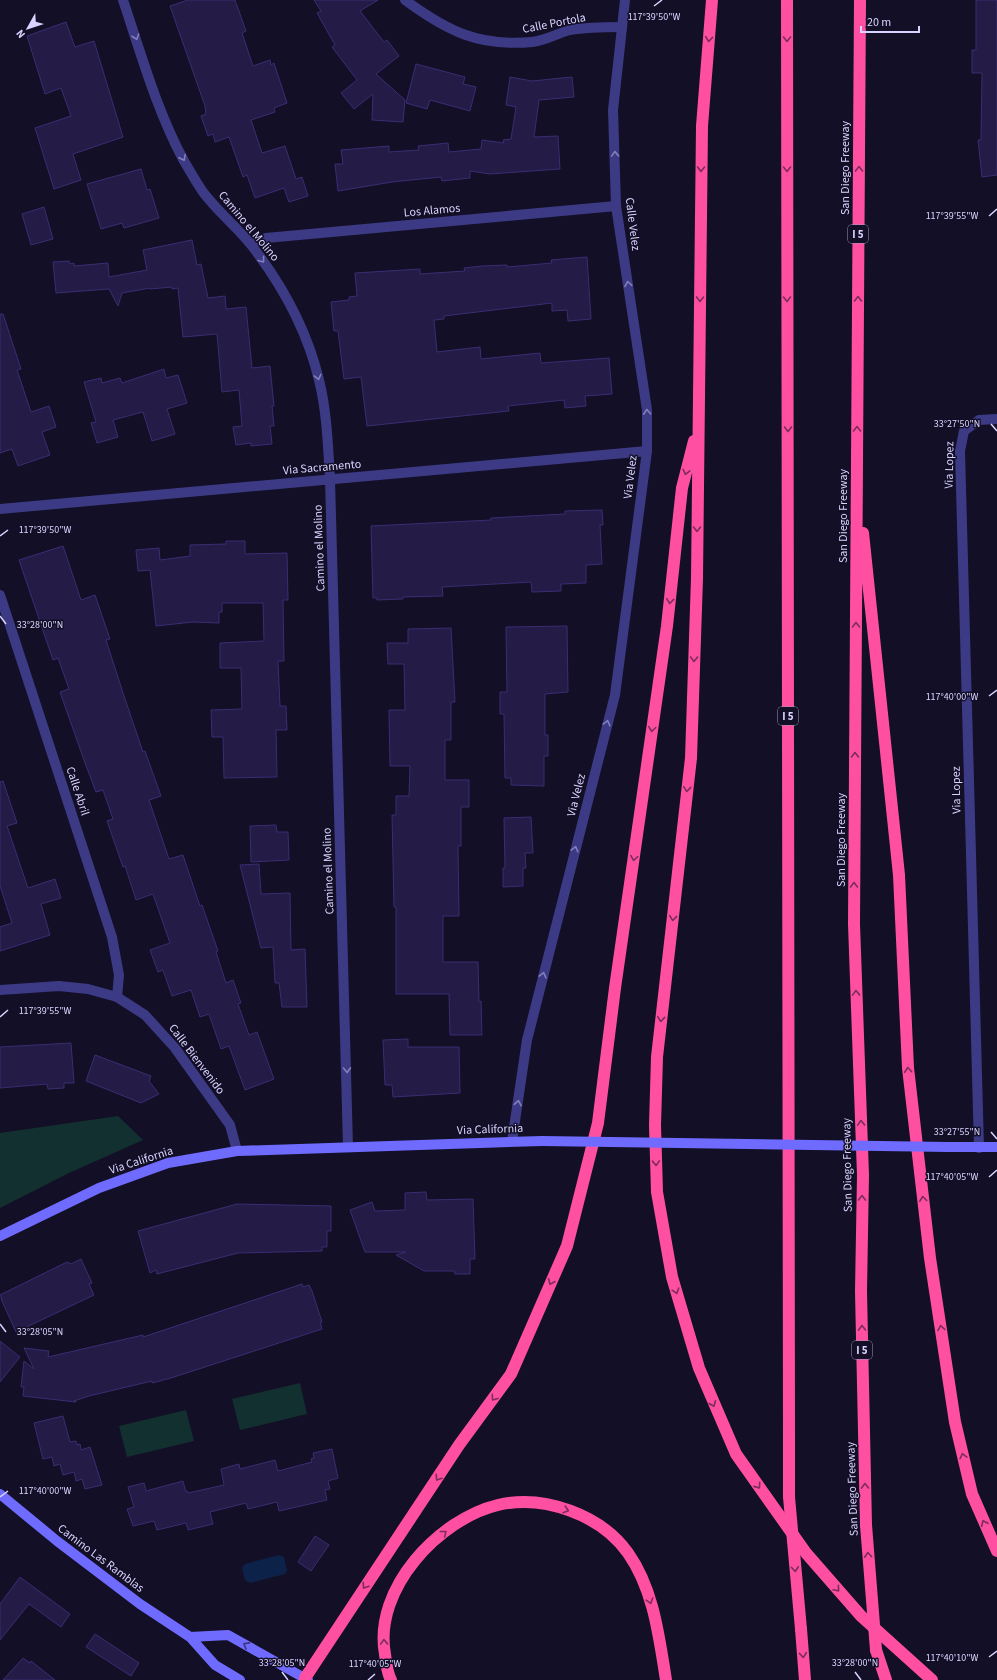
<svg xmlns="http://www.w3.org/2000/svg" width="997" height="1680" font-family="'Source Sans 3',sans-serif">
<rect width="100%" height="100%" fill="#130f26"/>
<path fill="#12302f" d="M118,1116L143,1140L69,1173L0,1208V1133Z
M300,1383L307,1414L240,1430L232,1399Z
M186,1410L194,1441L127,1457L119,1426Z"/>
<path fill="#0c2248" d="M279,1555L284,1557L287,1570L285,1574L250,1583L245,1580L242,1568L245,1564Z"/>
<path fill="#241b47" stroke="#3b2d73" d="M188,0H235L246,31L242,33L253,66L270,60L271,65L274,63L287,103L274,108L275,112L251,120L262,153L285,146L296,179L302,177L308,196L289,202L284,188L255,198L247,175L243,177L229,137L215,142L213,134L208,136L201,116L206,114L205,106L170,6Z
M314,0H378L360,11L384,42L387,40L399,56L376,74L405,100L403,122L372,120L373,94L354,109L341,93L357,80L332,47L335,45L317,13L321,11Z
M976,0H997V175L982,177L978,140H981L982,73H972V50H976Z
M66,22L75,47L94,41L123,137L73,154L81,180L54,189L35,128L71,116L61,88L45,94L27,36Z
M416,64L465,77L463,84L476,87L470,111L430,100L427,109L406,103Z
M510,77L532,81L572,77L574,97L539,100L534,137L558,136L560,169L490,174L470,171V178L442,181L441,177L392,182L338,191L335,164H343L341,150L389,146V152L419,150L418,146L448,143L449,152L481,149L482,140L504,143L503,140L511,139L516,107L506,105Z
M141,169L147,190L150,189L159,218L124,228L122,223L101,229L87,184Z
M44,207L53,239L31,245L22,214Z
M192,240L197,265L201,264L208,298L225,296L226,309L246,307L252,368L270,366L274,406H272L274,426H270L272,444L251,446V443L236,445L233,427L242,426L239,390L222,392L217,334L183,337L178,288L172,289V287L150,289V288L122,293L118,306L109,289L56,293L53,262L69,261L70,264L74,263V266L108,263L109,277L147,270L143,250Z
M587,257L591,319L568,321L567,310L552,311V303L444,316V319L434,320L437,352L480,347L481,359L540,353L541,363L609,358L612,394L585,396L586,406L565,408L564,400L508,406L509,411L367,426L361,377L344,379L338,331H334L331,302L349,300V297L357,296L355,273L420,269V274L465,271L464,268L482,266L507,265V267L552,263L551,260Z
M0,314H3L21,369L17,370L31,412L49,406L56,427L42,432L50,455L18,466L12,449L0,453Z
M164,369L166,378L178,375L187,403L167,409L175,434L152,441L143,412L113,420L118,437L97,443L91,423L96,422L84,382L101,378L102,383L120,378L122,383Z
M602,510L603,525H600L602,564L586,565V583L561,584V591L532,592L531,582L442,587L443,596L403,597V599L377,600V598H373L371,526L491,520V518L565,514V511Z
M226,541H245V554L287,553L288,600H283L284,661H278L280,706H286L287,730H276L277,777L224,778L223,737H212L211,710L242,709L241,668H220V643L264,641L263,603H222V612H219V623L193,622L156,626L150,570L138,571L136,550L159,548L160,560L190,556V545L226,544Z
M63,546L81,600L95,595L110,639L106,640L123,693L143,752L145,751L161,796L149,800L169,859L183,855L200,906L202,905L218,951L216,952L226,983L233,980L241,1003L238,1004L249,1035L257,1032L274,1079L245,1090L229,1046L221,1049L209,1014L200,1017L191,990L172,996L163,970L158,972L150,950L170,943L153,894L136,900L125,866L123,867L107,821L113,819L103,790L96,792L85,763L60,692L69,689L58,658L53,660L19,560Z
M567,626L568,692L545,694V735H548V756H544V786L511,785V778H505L504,714H500V692H507L506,627Z
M451,628L455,702H451V740H445V780H469V807H461V846H458L459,916H443V962H478L479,1002L481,1001L482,1035H450L449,994H396V907H394L392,815H396V796H409L410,766H390L389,710H405L404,664H388L387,643H408V629Z
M3,781L17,823L7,826L28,888L55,879L61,898L41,904L50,935L0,951V927L12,923L0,886V782Z
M531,817L533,853H525L526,868H523V886L503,887V868H505L504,818Z
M276,825L277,832H288L289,860L251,862L250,826Z
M259,864L261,894L290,893L291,950L305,949L307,1007H282L279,983H275L273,947L261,948L240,865Z
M408,1039V1047H459L460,1093L393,1097L392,1085H385L383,1040Z
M71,1043L74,1083H64V1088L48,1089L47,1084L0,1088V1047Z
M95,1055L151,1076L149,1081L159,1094L141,1103L86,1081Z
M426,1192L427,1200L473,1199L475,1259H470V1274H455L454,1271H424L396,1255L406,1252H365L350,1210L372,1202L375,1211L405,1210V1193Z
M237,1204L331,1206V1231H327V1247H322V1251L238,1253L157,1274L156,1270L150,1273L138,1231Z
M81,1259L92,1283L89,1284L94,1295L16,1332L1,1299H2L0,1295L67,1262L71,1264Z
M302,1284L303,1287L309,1285L312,1291L322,1322H320L322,1329L171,1378L152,1383V1381L89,1396L74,1401L76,1402L23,1396L24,1387H21L24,1361L34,1369L24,1348L49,1351L48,1357L143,1335V1337Z
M0,1341L20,1357L0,1382Z
M63,1416L70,1442L76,1441L77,1445L80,1444L81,1450L90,1447L102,1485L85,1489L82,1479L76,1481L74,1472L63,1475L60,1464L54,1466L52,1457L43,1459L34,1423Z
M332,1449L338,1478L328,1481L330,1489L325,1490L327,1500L279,1511L277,1502L248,1509L246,1503L210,1512L213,1524L188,1530L186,1523L157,1530L154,1521L133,1526L127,1509L134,1507L128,1487L144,1483L146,1491L183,1481L186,1492L187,1491L188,1493L224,1485L221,1469L239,1464L240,1469L275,1460L278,1471L312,1462L311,1459L314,1458L313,1453Z
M315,1536L329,1545L311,1571L298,1562Z
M20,1577L70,1614L61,1627L29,1604L0,1640V1604Z
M95,1634L139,1663L131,1676L86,1647Z
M23,1658L30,1663L31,1661L55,1680H3Z"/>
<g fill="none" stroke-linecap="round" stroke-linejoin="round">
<path stroke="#3d3a85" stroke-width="10" d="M405,0C447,31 479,47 532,42C545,41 558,33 570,30C587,27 605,27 622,27
M251,244L266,238L616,206
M0,595L112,937L119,975L117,997
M979,1148L960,451L964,431L979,420L997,419"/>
<path stroke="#3d3a85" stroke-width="10" d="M123,0C141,54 157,111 184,161C190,171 196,182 203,192C217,211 237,227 252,246C283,286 307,330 319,380C327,412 328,446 330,479L348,1147
M0,509L647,451
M0,990L59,986L88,989L117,997L145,1015L175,1048L230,1125L237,1151
M512,1141L527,1040L615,695L647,451V410L616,206L613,110L625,0"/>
<path stroke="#6f6bff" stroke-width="10" d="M948,1147H997
M0,1236L99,1188L168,1163L237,1151L542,1141
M0,1494L57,1541L140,1604L190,1637L215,1665L240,1680
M190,1637L228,1635L308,1680"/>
<path stroke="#ff4fa3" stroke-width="12" d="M712,0L702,126L697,578L691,758L657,1057L655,1125L657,1192L672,1277L699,1368L736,1454L806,1553L861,1616L932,1680
M787,0L789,1433
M860,0L854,924L863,1175L861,1291L866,1525
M863,533L899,875L908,1068L930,1258L955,1422L972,1494L997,1551
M801,1629L805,1680
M876,1650L886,1680
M305,1678L459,1445L511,1374L567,1246L598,1123L615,988L667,626L682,488L694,441
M391,1680C387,1673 386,1662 385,1654C373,1589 439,1519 498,1505C544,1494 601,1515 628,1553C654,1590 659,1637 666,1680"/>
<path stroke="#6f6bff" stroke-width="10" d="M542,1141L948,1147"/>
<path stroke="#ff4fa3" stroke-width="12" d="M789,1433V1497L801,1629
M866,1525L876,1650"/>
</g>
<defs><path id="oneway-chevron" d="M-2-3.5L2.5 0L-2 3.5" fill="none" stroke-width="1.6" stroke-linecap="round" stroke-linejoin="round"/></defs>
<g stroke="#837fbc">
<use href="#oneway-chevron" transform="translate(136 37) rotate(71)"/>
<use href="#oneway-chevron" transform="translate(615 154) rotate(-92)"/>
<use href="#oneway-chevron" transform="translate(183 158) rotate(63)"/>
<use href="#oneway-chevron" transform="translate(262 260) rotate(53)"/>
<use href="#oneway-chevron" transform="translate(628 284) rotate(-99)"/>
<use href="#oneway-chevron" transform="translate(318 377) rotate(76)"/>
<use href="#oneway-chevron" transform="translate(647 412) rotate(-93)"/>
<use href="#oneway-chevron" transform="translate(607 723) rotate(-76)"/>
<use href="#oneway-chevron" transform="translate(575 849) rotate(-76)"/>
<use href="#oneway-chevron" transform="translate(543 975) rotate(-76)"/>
<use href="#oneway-chevron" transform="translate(347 1070) rotate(89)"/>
<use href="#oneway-chevron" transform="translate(518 1103) rotate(-80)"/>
</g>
<g stroke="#7d2c5e">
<use href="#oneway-chevron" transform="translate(709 39) rotate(95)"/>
<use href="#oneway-chevron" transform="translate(787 39) rotate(90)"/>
<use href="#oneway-chevron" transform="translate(701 169) rotate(91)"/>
<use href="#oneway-chevron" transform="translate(787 169) rotate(90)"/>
<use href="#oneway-chevron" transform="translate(859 169) rotate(-90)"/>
<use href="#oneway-chevron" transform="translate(700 299) rotate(91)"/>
<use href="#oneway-chevron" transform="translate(787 299) rotate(90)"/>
<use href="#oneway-chevron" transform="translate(858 299) rotate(-90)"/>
<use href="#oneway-chevron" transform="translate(788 429) rotate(90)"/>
<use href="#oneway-chevron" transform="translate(857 429) rotate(-90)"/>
<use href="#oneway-chevron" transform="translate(686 472) rotate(104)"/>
<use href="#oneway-chevron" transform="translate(697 529) rotate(91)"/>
<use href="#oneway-chevron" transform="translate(670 601) rotate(96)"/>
<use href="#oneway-chevron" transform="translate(856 625) rotate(-90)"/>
<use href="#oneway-chevron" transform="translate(694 659) rotate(92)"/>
<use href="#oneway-chevron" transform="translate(652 729) rotate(98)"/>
<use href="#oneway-chevron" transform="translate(855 755) rotate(-90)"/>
<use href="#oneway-chevron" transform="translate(687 789) rotate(96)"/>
<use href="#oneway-chevron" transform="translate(634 858) rotate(98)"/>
<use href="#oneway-chevron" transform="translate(854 885) rotate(-90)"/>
<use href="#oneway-chevron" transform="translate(673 918) rotate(96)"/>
<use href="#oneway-chevron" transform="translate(856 993) rotate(-92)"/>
<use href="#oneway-chevron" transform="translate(661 1019) rotate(96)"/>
<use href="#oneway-chevron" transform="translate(908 1070) rotate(-95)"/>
<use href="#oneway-chevron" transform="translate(861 1123) rotate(-92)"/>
<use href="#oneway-chevron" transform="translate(656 1163) rotate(88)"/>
<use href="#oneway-chevron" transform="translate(862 1198) rotate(-89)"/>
<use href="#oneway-chevron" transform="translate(923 1199) rotate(-97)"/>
<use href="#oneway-chevron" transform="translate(551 1282) rotate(113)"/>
<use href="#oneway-chevron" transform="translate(676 1291) rotate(73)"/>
<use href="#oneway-chevron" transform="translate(862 1328) rotate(-91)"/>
<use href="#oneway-chevron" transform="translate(941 1328) rotate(-99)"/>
<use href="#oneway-chevron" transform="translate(494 1398) rotate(126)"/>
<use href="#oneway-chevron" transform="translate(713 1404) rotate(67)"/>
<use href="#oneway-chevron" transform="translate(963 1456) rotate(-103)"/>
<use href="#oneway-chevron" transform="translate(438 1478) rotate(124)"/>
<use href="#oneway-chevron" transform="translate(758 1486) rotate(55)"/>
<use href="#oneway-chevron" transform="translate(865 1486) rotate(-91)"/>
<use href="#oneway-chevron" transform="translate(566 1510) rotate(18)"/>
<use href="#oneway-chevron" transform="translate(984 1523) rotate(-115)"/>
<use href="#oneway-chevron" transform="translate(444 1533) rotate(-39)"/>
<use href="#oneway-chevron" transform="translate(868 1555) rotate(-94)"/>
<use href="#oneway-chevron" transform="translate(795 1569) rotate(85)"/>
<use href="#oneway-chevron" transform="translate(365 1586) rotate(124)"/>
<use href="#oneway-chevron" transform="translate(837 1589) rotate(49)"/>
<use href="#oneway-chevron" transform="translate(650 1601) rotate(72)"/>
<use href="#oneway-chevron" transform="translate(384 1642) rotate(-92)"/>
<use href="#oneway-chevron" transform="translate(803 1655) rotate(85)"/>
</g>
<use stroke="#38347d" href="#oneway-chevron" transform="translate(246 1645) rotate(-151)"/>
<path fill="none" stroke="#d9d4ff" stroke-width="1.5" d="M654,6L662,0M989,216L997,209M991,424L997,431M0,536L8,530M0,616L6,624M989,696L997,690M0,1017L8,1010M991,1132L997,1139M989,1177L997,1170M0,1324L6,1332M0,1497L8,1491M989,1657L997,1651M282,1672L288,1680M855,1672L861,1680M368,1680L375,1674"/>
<g text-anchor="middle" stroke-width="3" stroke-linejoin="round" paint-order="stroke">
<g fill="#130f26" stroke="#9e99be" stroke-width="1">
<rect x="848" y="225" width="20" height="18" rx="3"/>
<rect x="778" y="707" width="20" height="18" rx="3"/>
<rect x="852" y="1341" width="20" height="18" rx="3"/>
</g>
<g font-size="11" font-weight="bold" fill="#d9d4ff">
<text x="858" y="238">I 5</text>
<text x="788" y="720">I 5</text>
<text x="862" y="1354">I 5</text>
</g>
<g font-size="12" fill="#d9d4ff" stroke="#130f26">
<text transform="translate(554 23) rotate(-11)" y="4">Calle Portola</text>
<text transform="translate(845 168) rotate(-90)" y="4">San Diego Freeway</text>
<text transform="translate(432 210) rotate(-5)" y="4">Los Alamos</text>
<text transform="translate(633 224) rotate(83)" y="4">Calle Velez</text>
<text transform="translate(249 226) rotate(50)" y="4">Camino el Molino</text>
<text transform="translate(949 465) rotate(-89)" y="4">Via Lopez</text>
<text transform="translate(322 467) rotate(-5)" y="4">Via Sacramento</text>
<text transform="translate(630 477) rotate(-83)" y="4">Via Velez</text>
<text transform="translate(843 516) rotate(-90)" y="4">San Diego Freeway</text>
<text transform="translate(319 548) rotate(-92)" y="4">Camino el Molino</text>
<text transform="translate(956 790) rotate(-91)" y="4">Via Lopez</text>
<text transform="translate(78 791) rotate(72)" y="4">Calle Abril</text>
<text transform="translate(576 795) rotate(-76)" y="4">Via Velez</text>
<text transform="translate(841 840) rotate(-90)" y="4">San Diego Freeway</text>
<text transform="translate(328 871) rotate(-92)" y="4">Camino el Molino</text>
<text transform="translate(197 1059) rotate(53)" y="4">Calle Bienvenido</text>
<text transform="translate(490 1129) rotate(-2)" y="4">Via California</text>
<text transform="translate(141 1160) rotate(-18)" y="4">Via California</text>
<text transform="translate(847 1165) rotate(-91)" y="4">San Diego Freeway</text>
<text transform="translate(852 1489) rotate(-92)" y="4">San Diego Freeway</text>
<text transform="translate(101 1558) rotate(37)" y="4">Camino Las Ramblas</text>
</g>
</g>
<g font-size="10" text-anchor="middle" fill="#d9d4ff" stroke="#130f26" stroke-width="3" stroke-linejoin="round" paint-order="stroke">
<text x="654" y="20">117°39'50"W</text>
<text x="952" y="219">117°39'55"W</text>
<text x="957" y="427">33°27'50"N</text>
<text x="45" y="533">117°39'50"W</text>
<text x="40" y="628">33°28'00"N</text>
<text x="952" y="700">117°40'00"W</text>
<text x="45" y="1014">117°39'55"W</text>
<text x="957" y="1135">33°27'55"N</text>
<text x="952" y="1180">117°40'05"W</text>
<text x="40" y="1335">33°28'05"N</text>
<text x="45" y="1494">117°40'00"W</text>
<text x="952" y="1661">117°40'10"W</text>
<text x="282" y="1666">33°28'05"N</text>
<text x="855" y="1666">33°28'00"N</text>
<text x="375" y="1667">117°40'05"W</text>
</g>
<g transform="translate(28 28) rotate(231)" stroke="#130f26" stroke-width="3" paint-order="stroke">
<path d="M0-3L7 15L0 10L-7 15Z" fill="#d9d4ff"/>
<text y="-6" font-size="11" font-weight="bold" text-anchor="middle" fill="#d9d4ff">N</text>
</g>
<path d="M861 26v6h58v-6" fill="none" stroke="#d9d4ff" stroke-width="2"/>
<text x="867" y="26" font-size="12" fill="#d9d4ff" stroke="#130f26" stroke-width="3" paint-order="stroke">20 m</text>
</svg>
